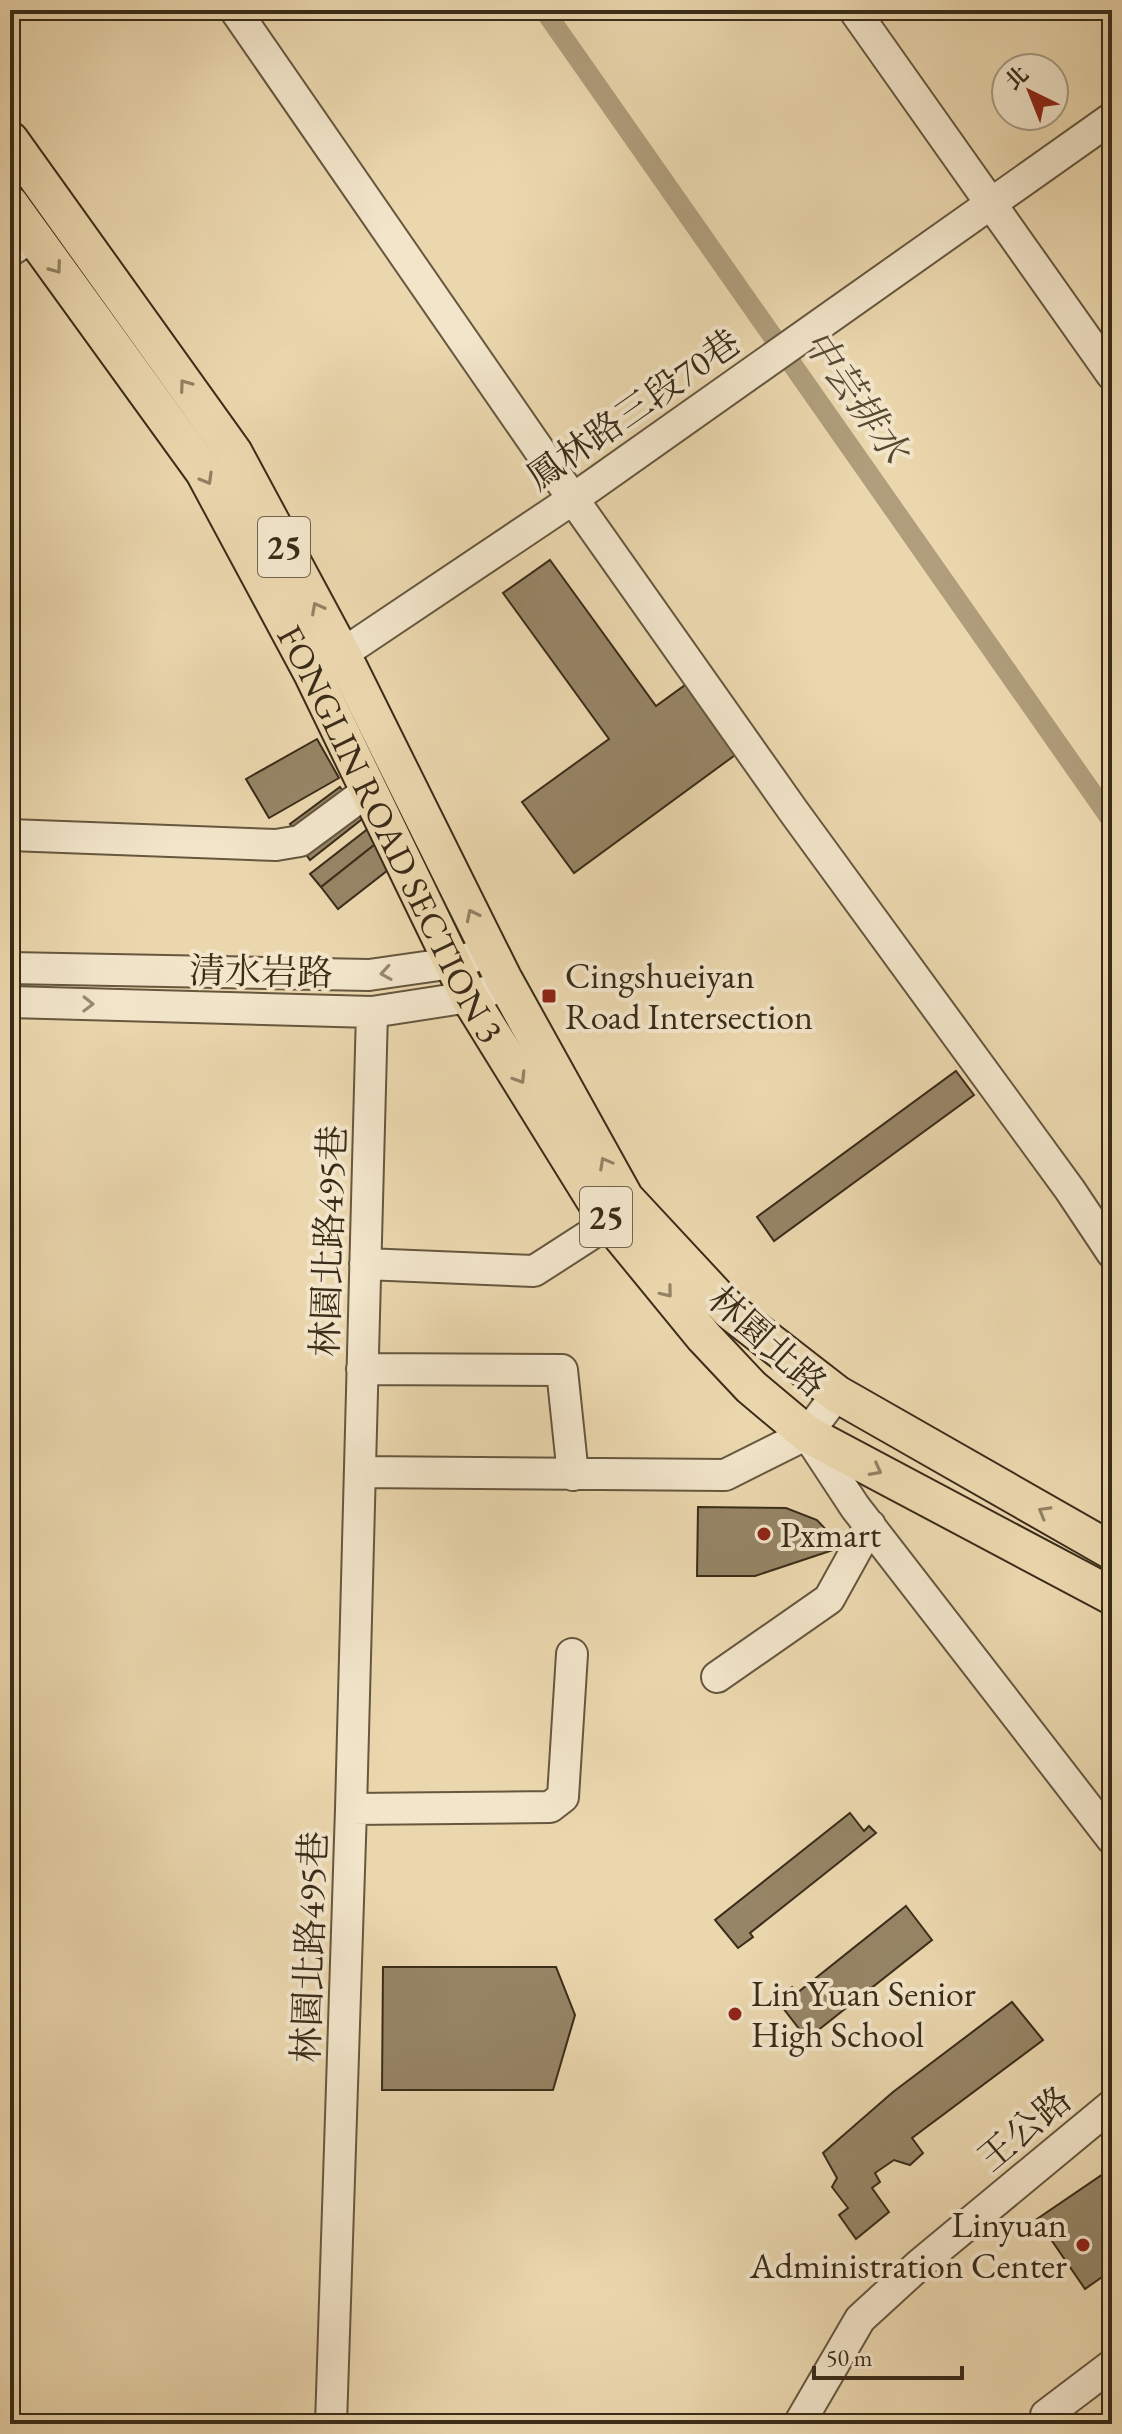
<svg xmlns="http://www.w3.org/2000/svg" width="1122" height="2434" font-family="'EB Garamond','Noto Serif TC',serif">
<rect width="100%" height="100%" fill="#ebd7ae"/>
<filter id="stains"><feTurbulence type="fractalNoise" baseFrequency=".0025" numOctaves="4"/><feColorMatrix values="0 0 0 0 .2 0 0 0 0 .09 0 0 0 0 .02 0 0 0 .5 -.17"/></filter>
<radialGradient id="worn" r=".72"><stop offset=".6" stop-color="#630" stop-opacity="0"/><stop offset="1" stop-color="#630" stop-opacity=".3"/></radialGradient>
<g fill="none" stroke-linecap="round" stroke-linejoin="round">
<path stroke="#af9d7b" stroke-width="20" d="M544,10L1112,821"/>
</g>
<path fill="#968566" stroke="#3a2c19" stroke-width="2" d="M550,560L656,706L692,680L742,750L574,873L522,802L609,739L503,593Z
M317,739L339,778L269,818L246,779Z
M340,787L349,799L299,836L290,824Z
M357,805L366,816L310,860L302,849Z
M369,828L379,841L321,887L310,874Z
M379,841L397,863L338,909L321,887Z
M956,1071L974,1095L774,1241L757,1217Z
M698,1507L786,1508L817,1520L842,1547L755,1576H697Z
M850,1813L864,1831L869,1826L876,1833L750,1933L753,1937L738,1948L715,1920Z
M906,1906L932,1940L807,2039L776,1999L792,1987L797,1993Z
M383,1967H556L575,2015L553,2090H382Z
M1012,2002L1043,2040L912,2138L923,2153L910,2165L894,2160L875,2173L880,2182L872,2188L889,2212L856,2239L839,2215L848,2208L832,2187L837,2178L823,2153L893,2092Z
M1112,2168V2270L1085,2289L1037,2219Z
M1105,2414L1112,2424H1096L1095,2422Z"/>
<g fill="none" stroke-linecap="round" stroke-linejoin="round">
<defs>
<path id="minor" d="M235,10L573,499L794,812L1070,1190L1112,1253
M854,10L1112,375
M10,251L33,236
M324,666L573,499L1112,118
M10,835L276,845L300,841L369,790
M10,968L369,975L453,963L490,952
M10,1002L372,1012L469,997L507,985
M365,1264L534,1271L610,1222
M362,1369L562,1370L573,1475
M807,1434L855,1507L1112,1839
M360,1472L725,1475L807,1434L837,1394
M717,1677L829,1599L870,1525
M351,1809L550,1807L563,1797L572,1654
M1046,2415L1112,2365
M331,2424L351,1809L372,1012
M799,2424L860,2319L920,2264L1112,2105"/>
<g id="major">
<path d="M10,140L234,453L342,654L503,978L625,1198L730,1311L837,1394L1112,1551"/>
<path id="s1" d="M10,204L204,472L312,673L469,997L604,1215L704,1337L751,1387L807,1434L1112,1596"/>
</g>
</defs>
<use href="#minor" stroke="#66573e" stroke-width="34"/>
<use href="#major" stroke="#3a2c19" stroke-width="40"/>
<use href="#minor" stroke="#f2e5ca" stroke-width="30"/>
<use href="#major" stroke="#ebd7ae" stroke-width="36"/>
</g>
<defs><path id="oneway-chevron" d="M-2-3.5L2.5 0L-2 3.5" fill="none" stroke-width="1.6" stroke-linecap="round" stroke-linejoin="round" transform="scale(2)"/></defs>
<g stroke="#928264">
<use href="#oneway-chevron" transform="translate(56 268) rotate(54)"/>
<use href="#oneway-chevron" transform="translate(185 385) rotate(-126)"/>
<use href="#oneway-chevron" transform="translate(207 479) rotate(60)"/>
<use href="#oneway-chevron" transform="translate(317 608) rotate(-118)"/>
<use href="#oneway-chevron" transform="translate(472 915) rotate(-116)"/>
<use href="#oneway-chevron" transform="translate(520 1078) rotate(58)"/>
<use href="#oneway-chevron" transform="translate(605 1163) rotate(-119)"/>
<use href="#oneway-chevron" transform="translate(667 1292) rotate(51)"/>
<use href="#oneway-chevron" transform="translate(876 1470) rotate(28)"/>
<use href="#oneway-chevron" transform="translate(1044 1512) rotate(-150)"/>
</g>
<g stroke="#968872">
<use href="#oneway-chevron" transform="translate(386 973) rotate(171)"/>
<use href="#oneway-chevron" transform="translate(88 1004) rotate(1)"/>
</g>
<g fill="#8f2418" stroke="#f2e5ca" stroke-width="3">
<rect x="541" y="988" width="16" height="16" rx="4"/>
<circle cx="764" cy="1534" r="8"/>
<circle cx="735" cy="2014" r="8"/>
<circle cx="1083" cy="2245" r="8"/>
</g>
<g text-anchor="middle" stroke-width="8" stroke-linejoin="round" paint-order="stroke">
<g fill="#f2e5ca" stroke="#71644e" stroke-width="2">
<rect x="258" y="517" width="52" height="60" rx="6"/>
<rect x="580" y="1187" width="52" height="60" rx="6"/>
</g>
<g font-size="34" font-weight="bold" fill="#3a2c19">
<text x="284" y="559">25</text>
<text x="606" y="1229">25</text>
</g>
<g font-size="36" fill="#3a2c19" stroke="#f2e5ca">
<text transform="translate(633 409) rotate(-35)" y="13">鳳林路三段70巷</text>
<text dy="13" stroke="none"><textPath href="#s1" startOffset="738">FONGLIN ROAD SECTION 3</textPath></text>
<text transform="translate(261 971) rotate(1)" y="13">清水岩路</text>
<text transform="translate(328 1241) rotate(-88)" y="13">林園北路495巷</text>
<text transform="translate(768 1341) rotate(42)" y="13">林園北路</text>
<text transform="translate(309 1947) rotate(-88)" y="13">林園北路495巷</text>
<text transform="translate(1024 2128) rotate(-40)" y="13">王公路</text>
</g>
<g font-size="36" fill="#3a2c19" stroke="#f2e5ca" text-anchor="start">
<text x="565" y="988">Cingshueiyan<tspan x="565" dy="41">Road Intersection</tspan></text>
<text x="780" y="1547">Pxmart</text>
<text x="751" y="2006">Lin Yuan Senior<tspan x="751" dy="41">High School</tspan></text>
<text x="1067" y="2237" text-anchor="end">Linyuan<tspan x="1067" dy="41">Administration Center</tspan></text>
</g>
<g font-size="38" font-style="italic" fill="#574832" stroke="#f2e5ca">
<text transform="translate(856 396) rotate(55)" y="13">中芸排水</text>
</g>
</g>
<rect width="1122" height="2434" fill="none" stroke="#ebd7ae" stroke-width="40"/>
<rect x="12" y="12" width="1098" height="2410" fill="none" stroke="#3a2c19" stroke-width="4"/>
<rect x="20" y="20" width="1082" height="2394" fill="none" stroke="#3a2c19" stroke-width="2"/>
<g transform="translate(1030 92) rotate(317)"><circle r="38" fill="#f2e5ca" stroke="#a89b83" stroke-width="2"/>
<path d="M0-6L14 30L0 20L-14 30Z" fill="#8f2418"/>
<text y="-12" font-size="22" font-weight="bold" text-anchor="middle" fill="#3a2c19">北</text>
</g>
<path d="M814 2366v12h148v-12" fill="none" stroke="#3a2c19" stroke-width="4"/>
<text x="826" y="2366" font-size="24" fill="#3a2c19" stroke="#f2e5ca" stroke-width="6" paint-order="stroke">50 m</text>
<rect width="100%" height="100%" filter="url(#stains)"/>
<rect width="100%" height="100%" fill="url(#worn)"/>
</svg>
